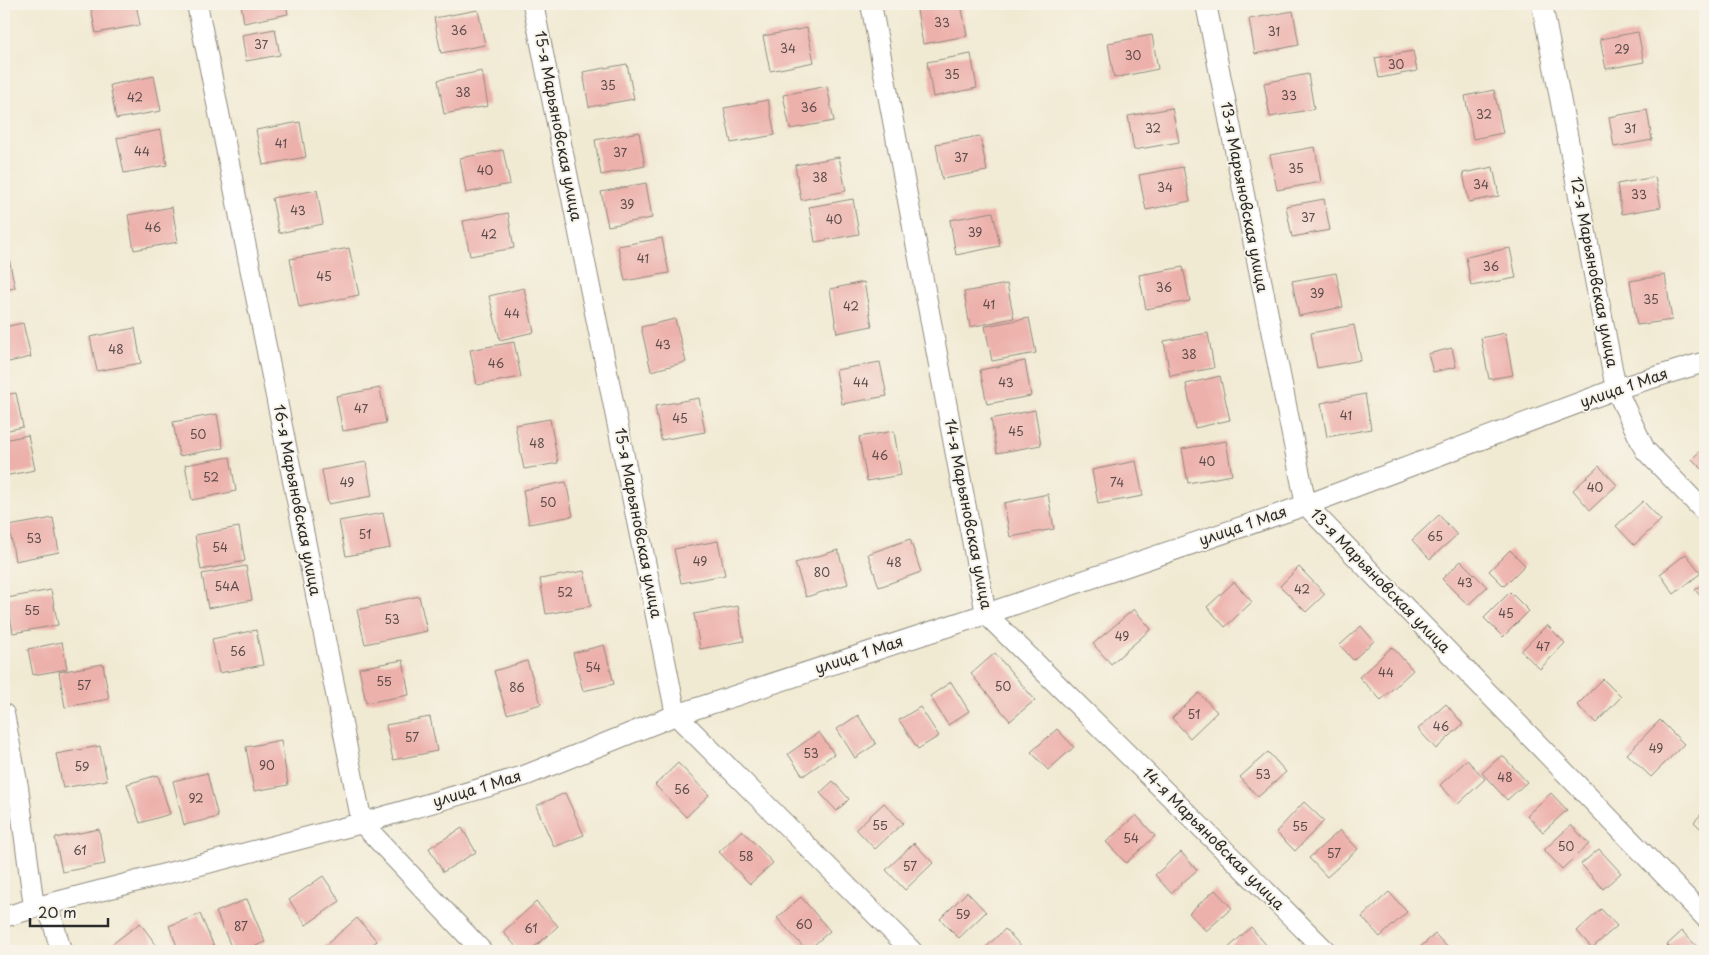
<svg xmlns="http://www.w3.org/2000/svg" width="1709" height="955" font-family="'Playpen Sans',sans-serif">
<rect width="100%" height="100%" fill="#f7f3e8"/>
<filter id="ink" filterUnits="userSpaceOnUse"><feTurbulence type="fractalNoise" baseFrequency=".02" numOctaves="2"/><feDisplacementMap in="SourceGraphic" scale="10" xChannelSelector="R" yChannelSelector="G"/><feConvolveMatrix kernelMatrix="1 2 1 2 8 2 1 2 1" color-interpolation-filters="sRGB"/></filter>
<filter id="wash" filterUnits="userSpaceOnUse"><feTurbulence type="fractalNoise" baseFrequency=".0096" numOctaves="4" result="noise"/><feDisplacementMap in="SourceGraphic" scale="20" xChannelSelector="R" yChannelSelector="G"/><feGaussianBlur stdDeviation="1.12" result="paint"/><feColorMatrix in="noise" values="0 0 0 0 0 0 0 0 0 0 0 0 0 0 0 0 0 1.4 0 .05"/><feComposite in="paint" operator="in"/></filter>
<g filter="url(#wash)">
<rect width="100%" height="100%" fill="#f1ead3"/>
<g id="blocks">
<path fill="#edb1ab" d="M90,4H136L140,25L96,33Z
M241,4H286L288,14L244,23Z
M948,4H961L967,36L923,44L917,10Z
M478,10L485,45L441,53L434,18Z
M1293,11L1299,45L1255,54L1249,19Z
M807,28L814,62L770,71L763,36Z
M275,29L280,55L246,61L242,35Z
M1638,32L1644,62L1606,69L1600,39Z
M1152,35L1158,69L1114,78L1108,43Z
M1413,51L1417,71L1379,78L1375,58Z
M971,54L977,88L933,97L927,62Z
M627,64L634,99L589,107L583,72Z
M482,71L488,106L444,114L438,80Z
M1308,74L1314,109L1270,117L1264,83Z
M154,76L161,111L116,119L110,85Z
M827,86L834,121L790,129L783,95Z
M1494,90L1503,133L1473,139L1465,96Z
M768,100L775,135L731,143L724,108Z
M1172,108L1179,142L1134,150L1128,116Z
M1647,110L1652,140L1614,147L1609,117Z
M300,122L306,157L263,165L256,130Z
M161,130L167,165L124,173L117,138Z
M639,132L645,166L601,175L595,140Z
M980,136L987,171L942,179L936,144Z
M1315,147L1321,182L1277,190L1270,155Z
M503,150L510,184L466,193L460,158Z
M839,157L846,191L801,200L795,165Z
M1183,167L1190,201L1146,210L1139,175Z
M1493,167L1499,196L1469,202L1463,173Z
M1655,177L1661,207L1622,214L1617,184Z
M646,183L652,218L608,226L601,192Z
M317,190L323,224L279,233L272,198Z
M853,199L859,234L815,242L809,207Z
M1324,199L1330,230L1292,237L1286,206Z
M172,207L178,242L134,250L128,215Z
M993,212L1000,246L956,255L950,220Z
M508,213L514,248L470,256L463,221Z
M662,238L669,273L625,281L618,246Z
M349,248L359,295L299,307L290,259Z
M1510,248L1516,278L1471,286L1466,257Z
M4,254H8L15,288L4,290Z
M1183,267L1190,301L1146,309L1139,275Z
M1336,273L1343,307L1299,316L1292,281Z
M1665,275L1672,320L1637,325L1630,281Z
M864,282L872,326L837,333L830,289Z
M1007,284L1014,318L970,327L964,292Z
M524,288L534,332L500,340L489,296Z
M1029,318L1036,353L992,361L985,326Z
M675,319L686,362L651,371L641,327Z
M23,323L31,357L4,363V327Z
M1354,325L1361,360L1317,368L1311,333Z
M135,328L141,363L97,371L90,337Z
M1208,333L1214,368L1170,376L1164,341Z
M1505,333L1513,375L1489,379L1481,338Z
M514,342L521,377L477,385L470,350Z
M1452,348L1456,367L1433,372L1428,354Z
M1025,361L1031,396L987,404L980,370Z
M880,362L887,396L842,404L836,370Z
M1220,376L1230,420L1195,428L1186,384Z
M380,388L386,423L343,431L336,396Z
M16,393L23,427L4,431V395Z
M1365,394L1371,429L1327,437L1321,403Z
M699,398L705,432L661,440L655,406Z
M1035,410L1041,445L997,453L991,419Z
M217,414L223,448L179,456L173,422Z
M550,419L558,463L524,469L515,425Z
M894,431L901,475L867,481L859,437Z
M28,435L35,470L4,476V440Z
M1226,441L1232,475L1188,483L1182,449Z
M1705,446V472L1692,459Z
M230,457L236,491L192,500L185,465Z
M1136,461L1143,496L1098,504L1092,470Z
M366,462L372,496L328,504L322,470Z
M1599,466L1617,485L1590,510L1573,490Z
M566,482L573,516L529,524L523,490Z
M1048,494L1054,529L1010,537L1004,503Z
M1643,501L1661,520L1634,545L1616,526Z
M383,513L390,548L346,556L339,521Z
M1439,515L1457,535L1430,559L1412,540Z
M53,518L59,552L15,561L9,526Z
M239,527L245,561L201,570L195,535Z
M910,539L921,572L879,587L868,554Z
M718,541L725,575L681,583L674,549Z
M838,550L848,584L806,597L795,563Z
M1510,550L1525,565L1504,586L1489,571Z
M1686,554L1701,573L1674,594L1660,574Z
M1461,561L1487,587L1468,605L1442,579Z
M246,566L252,600L208,608L202,574Z
M1299,567L1325,594L1306,612L1280,586Z
M584,571L591,606L546,614L540,579Z
M1705,581V601L1695,590Z
M1234,582L1252,602L1225,627L1207,607Z
M51,590L58,625L13,633L7,598Z
M1510,592L1529,611L1503,637L1484,618Z
M419,596L427,631L365,644L357,610Z
M738,606L744,641L700,649L694,614Z
M1134,609L1151,629L1111,664L1093,644Z
M1547,625L1565,643L1540,669L1521,651Z
M1361,626L1374,641L1353,660L1340,645Z
M256,630L263,665L219,673L212,639Z
M62,642L67,669L33,675L28,649Z
M604,645L614,684L583,691L573,653Z
M1392,647L1413,670L1381,700L1359,677Z
M995,653L1035,700L1010,721L971,674Z
M403,660L409,695L366,703L359,668Z
M527,661L541,704L507,714L494,671Z
M103,664L109,699L65,707L59,672Z
M1603,679L1621,697L1596,723L1577,705Z
M951,682L969,711L948,725L930,696Z
M1199,693L1217,712L1190,738L1172,718Z
M1446,704L1463,724L1436,749L1418,729Z
M920,707L939,736L918,749L899,720Z
M858,715L876,744L855,758L837,729Z
M430,717L437,751L393,760L386,725Z
M1660,720L1684,744L1651,777L1627,754Z
M1057,729L1074,747L1048,770L1031,752Z
M819,732L834,754L803,776L788,754Z
M281,740L288,785L254,791L246,747Z
M100,746L107,780L63,788L56,754Z
M1268,752L1286,772L1258,797L1240,777Z
M1502,755L1527,782L1507,800L1482,773Z
M1467,760L1485,779L1458,804L1440,785Z
M678,763L709,795L686,817L655,785Z
M207,773L218,817L184,825L173,781Z
M158,775L170,814L140,823L127,784Z
M833,781L849,799L837,811L820,793Z
M565,793L584,835L554,847L536,806Z
M1551,793L1567,810L1543,832L1527,815Z
M1304,802L1324,821L1295,851L1276,832Z
M884,803L903,823L875,849L856,829Z
M1705,810V833L1694,822Z
M1136,815L1155,836L1126,863L1106,842Z
M1571,825L1589,844L1562,869L1544,850Z
M462,828L476,852L443,872L429,848Z
M99,829L105,864L62,872L55,838Z
M742,830L773,863L750,884L719,852Z
M1340,830L1358,849L1327,877L1309,858Z
M914,843L933,863L905,890L886,870Z
M1599,849L1621,873L1603,889L1581,864Z
M1181,852L1197,870L1171,893L1155,875Z
M323,876L340,901L306,925L289,900Z
M1215,890L1232,908L1206,931L1189,913Z
M967,892L986,912L959,938L940,919Z
M1389,892L1407,912L1380,937L1362,917Z
M801,897L830,931L807,951L777,918Z
M247,899L265,942L244,951H233L216,912Z
M536,902L558,926L530,951H520L503,932Z
M1601,909L1617,926L1592,948L1577,931Z
M200,914L216,951H179L169,926Z
M357,918L377,941L365,951H319Z
M140,923L157,946L150,951H110L107,948Z
M1251,927L1267,946L1261,951H1225Z
M1005,929L1024,949L1022,951H982Z
M1682,931L1701,951H1673L1667,945Z
M1435,934L1451,951H1416Z"/>
</g>
</g>
<g filter="url(#ink)">
<use href="#blocks" fill-opacity="0" stroke="#8e8a7f" stroke-width="1"/>
<g fill="none" stroke-linecap="round" stroke-linejoin="round">
<defs>
<path id="street" d="M197,4L362,823L482,951
M533,4L676,715L912,951
M871,4L986,614L1326,951
M1206,4L1306,505L1705,917
M1542,4L1616,389L1645,450L1705,512
M4,714L18,787L34,907
M45,905L53,922L61,951
M4,917L45,905L362,823L524,776L676,715L986,614L1306,505L1616,389L1705,362"/>
</defs>
<use href="#street" stroke="#8e8a7f" stroke-width="22"/>
<use href="#street" stroke="#fff" stroke-width="20"/>
</g>
</g>
<g text-anchor="middle" stroke-width="4" stroke-linejoin="round" paint-order="stroke">
<g font-size="12" fill="#5c4c4b">
<text x="942" y="27">33</text>
<text x="459" y="35">36</text>
<text x="1274" y="36">31</text>
<text x="261" y="49">37</text>
<text x="788" y="53">34</text>
<text x="1622" y="54">29</text>
<text x="1133" y="60">30</text>
<text x="1396" y="69">30</text>
<text x="952" y="79">35</text>
<text x="608" y="90">35</text>
<text x="463" y="97">38</text>
<text x="1289" y="100">33</text>
<text x="135" y="102">42</text>
<text x="809" y="112">36</text>
<text x="1484" y="119">32</text>
<text x="1153" y="133">32</text>
<text x="1630" y="133">31</text>
<text x="281" y="148">41</text>
<text x="142" y="156">44</text>
<text x="620" y="157">37</text>
<text x="961" y="162">37</text>
<text x="1296" y="173">35</text>
<text x="485" y="175">40</text>
<text x="820" y="182">38</text>
<text x="1481" y="189">34</text>
<text x="1165" y="192">34</text>
<text x="1639" y="199">33</text>
<text x="627" y="209">39</text>
<text x="298" y="215">43</text>
<text x="1308" y="222">37</text>
<text x="834" y="224">40</text>
<text x="153" y="232">46</text>
<text x="975" y="237">39</text>
<text x="489" y="239">42</text>
<text x="643" y="263">41</text>
<text x="1491" y="271">36</text>
<text x="324" y="281">45</text>
<text x="1164" y="292">36</text>
<text x="1317" y="298">39</text>
<text x="1651" y="304">35</text>
<text x="989" y="309">41</text>
<text x="851" y="311">42</text>
<text x="512" y="318">44</text>
<text x="663" y="349">43</text>
<text x="116" y="354">48</text>
<text x="1189" y="359">38</text>
<text x="496" y="368">46</text>
<text x="861" y="387">44</text>
<text x="1006" y="387">43</text>
<text x="361" y="413">47</text>
<text x="1346" y="420">41</text>
<text x="680" y="423">45</text>
<text x="1016" y="436">45</text>
<text x="198" y="439">50</text>
<text x="537" y="448">48</text>
<text x="880" y="460">46</text>
<text x="1207" y="466">40</text>
<text x="211" y="482">52</text>
<text x="347" y="487">49</text>
<text x="1117" y="487">74</text>
<text x="1595" y="492">40</text>
<text x="548" y="507">50</text>
<text x="365" y="539">51</text>
<text x="1435" y="541">65</text>
<text x="34" y="543">53</text>
<text x="220" y="552">54</text>
<text x="700" y="566">49</text>
<text x="894" y="567">48</text>
<text x="822" y="577">80</text>
<text x="1465" y="587">43</text>
<text x="227" y="591">54А</text>
<text x="1302" y="594">42</text>
<text x="565" y="597">52</text>
<text x="32" y="615">55</text>
<text x="1506" y="618">45</text>
<text x="392" y="624">53</text>
<text x="1122" y="641">49</text>
<text x="1543" y="651">47</text>
<text x="238" y="656">56</text>
<text x="593" y="672">54</text>
<text x="1386" y="677">44</text>
<text x="384" y="686">55</text>
<text x="84" y="690">57</text>
<text x="1003" y="691">50</text>
<text x="517" y="692">86</text>
<text x="1194" y="719">51</text>
<text x="1441" y="731">46</text>
<text x="412" y="742">57</text>
<text x="1656" y="753">49</text>
<text x="811" y="758">53</text>
<text x="267" y="770">90</text>
<text x="82" y="771">59</text>
<text x="1263" y="779">53</text>
<text x="1505" y="782">48</text>
<text x="682" y="794">56</text>
<text x="196" y="803">92</text>
<text x="880" y="830">55</text>
<text x="1300" y="831">55</text>
<text x="1131" y="843">54</text>
<text x="1566" y="851">50</text>
<text x="80" y="855">61</text>
<text x="1334" y="858">57</text>
<text x="746" y="861">58</text>
<text x="910" y="871">57</text>
<text x="963" y="919">59</text>
<text x="804" y="929">60</text>
<text x="241" y="931">87</text>
<text x="531" y="933">61</text>
</g>
<g font-size="15" fill="#2b2b2b" stroke="#f7f3e8">
<text transform="translate(558 126) rotate(79)" y="5">15-я Марьяновская улица</text>
<text transform="translate(1244 197) rotate(79)" y="5">13-я Марьяновская улица</text>
<text transform="translate(1594 272) rotate(79)" y="5">12-я Марьяновская улица</text>
<text transform="translate(1624 388) rotate(-19)" y="5">улица 1 Мая</text>
<text transform="translate(297 500) rotate(79)" y="5">16-я Марьяновская улица</text>
<text transform="translate(968 514) rotate(79)" y="5">14-я Марьяновская улица</text>
<text transform="translate(638 523) rotate(79)" y="5">15-я Марьяновская улица</text>
<text transform="translate(1243 526) rotate(-19)" y="5">улица 1 Мая</text>
<text transform="translate(1380 581) rotate(46)" y="5">13-я Марьяновская улица</text>
<text transform="translate(859 655) rotate(-18)" y="5">улица 1 Мая</text>
<text transform="translate(477 789) rotate(-17)" y="5">улица 1 Мая</text>
<text transform="translate(1213 839) rotate(45)" y="5">14-я Марьяновская улица</text>
</g>
</g>
<rect width="1709" height="955" fill="none" stroke="#f7f3e8" stroke-width="20"/>
<path d="M30 918v8h78v-8" fill="none" stroke="#2b2b2b" stroke-width="2.5"/>
<text x="38" y="918" font-size="15" fill="#2b2b2b" stroke="#f7f3e8" stroke-width="4" paint-order="stroke">20 m</text>
</svg>
